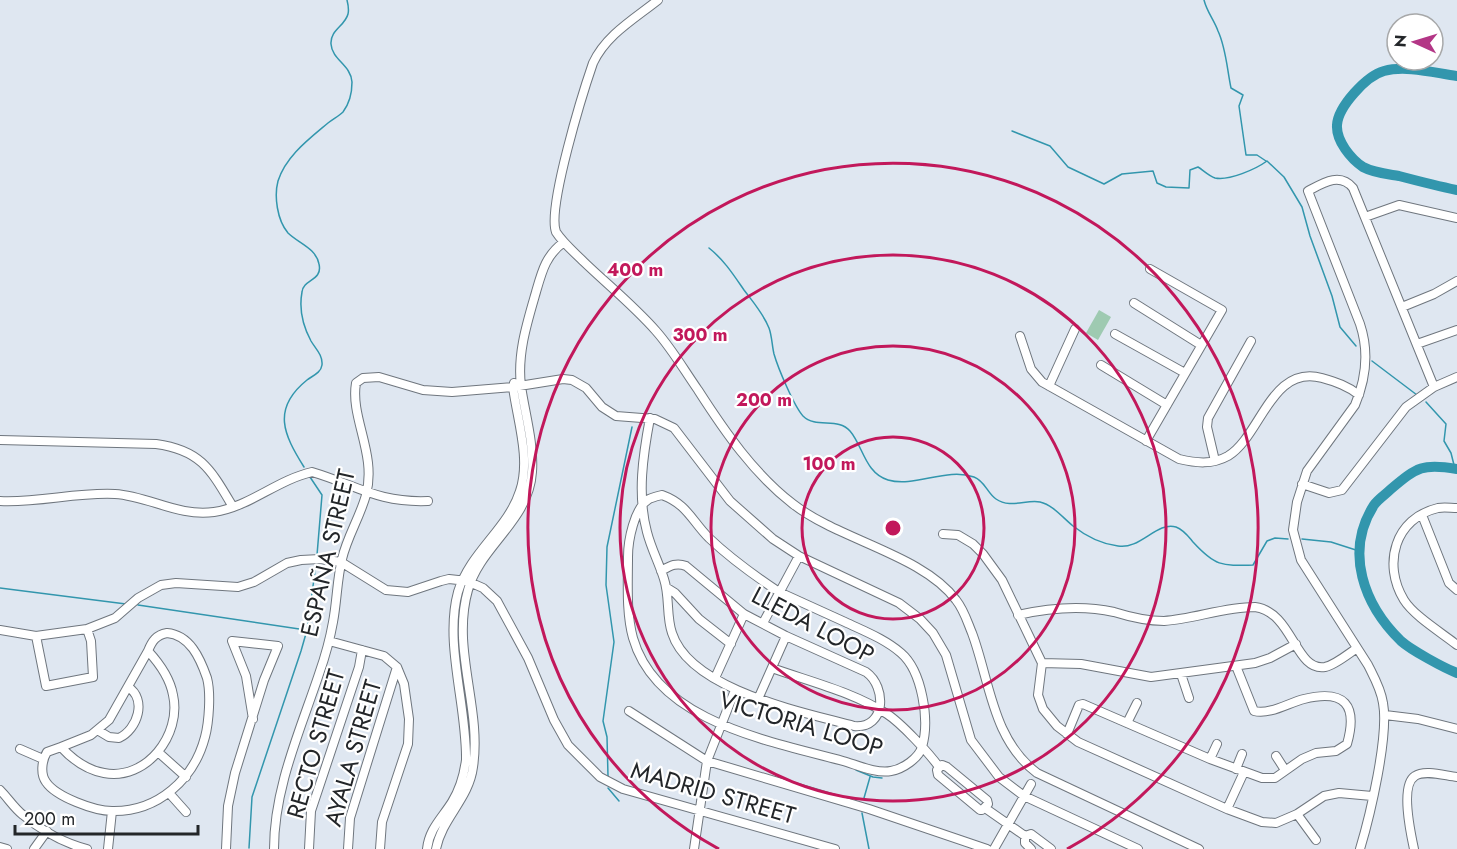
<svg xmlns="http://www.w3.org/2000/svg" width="1457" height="849" font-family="Jost,sans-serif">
<rect width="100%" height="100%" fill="#dfe7f1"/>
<path fill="#9ecab1" d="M1099,310L1111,317L1098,340L1086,333Z"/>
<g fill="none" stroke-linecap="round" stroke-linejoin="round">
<path stroke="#3296ad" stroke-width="1.5" d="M1204,0C1207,12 1214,20 1218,31C1226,48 1227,69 1231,88L1243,95L1239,106L1246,155H1257L1266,161
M1012,131L1050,146L1068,167L1104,184L1122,174L1153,171L1157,183L1166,187L1189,188L1190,170L1198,167C1203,170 1209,176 1215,178C1229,181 1256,169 1267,161L1284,177L1302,207L1310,236L1332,296L1340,327L1356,346
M709,248C724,260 733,274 744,290C753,302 763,313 769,328C772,336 772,346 774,354C778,368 794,406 803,416C816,429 838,417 850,431C863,446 865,473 888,480C915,488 946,467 974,477C985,481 987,493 996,499C1010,509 1027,499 1040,502C1053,505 1063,518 1073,526C1087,537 1101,544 1118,546C1140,550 1157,521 1176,527C1184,530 1188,536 1193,542C1215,566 1221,566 1253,565L1267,541L1275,538L1288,539
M1372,361L1417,395
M1426,402L1446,424L1444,441L1451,453L1455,469
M304,467C284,435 271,409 307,380C312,376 321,373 322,365C323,355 315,348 311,341C303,326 299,308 302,292C303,279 323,281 319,264C316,248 298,243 288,233C277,220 274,196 278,181C286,156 309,139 328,123C333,119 339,116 343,112C349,104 352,92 352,82C351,65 332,60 331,44C330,30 345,26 348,14C349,10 348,4 347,0
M310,477L322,495L317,555
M1302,539L1331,542L1359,551
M0,588L126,604
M138,605L306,630
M856,770L873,777L882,778
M608,776L607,737L603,721L614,642L606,585L607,547L632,427
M608,788L619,801
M864,798L870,777
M862,813L869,849
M249,848L252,797L301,651L307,630L316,564"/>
<path stroke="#3296ad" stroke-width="10" d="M1457,76C1435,73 1406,65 1384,71C1366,76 1338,107 1337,125C1336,141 1351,159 1363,167C1374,173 1387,174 1399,176C1418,181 1437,186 1457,190
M1457,469C1423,463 1417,467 1391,489C1386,494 1378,499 1374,505C1344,552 1364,605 1401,641C1411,650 1444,668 1457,673"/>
<defs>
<path id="street" d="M658,0C634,19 606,35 593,63C583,92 547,208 556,232C563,243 574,252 584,262C608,285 634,306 656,331C672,349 684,370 698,390C725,432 754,474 793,504C839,540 923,555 956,600C964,610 967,621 972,633C990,681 992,739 1037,773L1199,849
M1365,217L1399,205L1457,218
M1134,303L1201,345
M1402,307L1434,294L1457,281
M1115,334L1185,373
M1020,336L1031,369L1042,382L1179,459C1196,463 1212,465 1228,456C1261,436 1271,364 1322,378C1336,382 1348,386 1359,395
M1417,344L1457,330
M1101,365L1167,405
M1049,386L1075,329
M650,418C643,455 637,495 647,532C651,548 659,563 664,579C670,597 666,616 672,633C690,690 803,712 854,726C886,729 887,687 866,672L786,636L744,614L686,566C676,562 670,566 661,571
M0,440L156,444C201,450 211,470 233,507
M1146,441L1222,310L1150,269
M1215,461L1207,427L1208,418L1251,341
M1302,484L1329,493L1342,490L1406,407L1434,387L1457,377
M662,495C687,504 692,521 709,538C730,558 755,576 779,592C801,602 823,612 845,622C864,631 885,639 901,653C922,671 930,720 922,747C919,758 903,769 891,771C877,774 857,765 843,761C770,741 657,722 633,638C626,613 628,583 628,557C628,541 634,508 649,499C653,497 658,496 662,495Z
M0,501C39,503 76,492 115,494C149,496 178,517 214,512C249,507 277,480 312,472C356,485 378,503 428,501
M1457,508C1451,508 1444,507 1438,508C1395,518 1382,564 1404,600C1414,616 1442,633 1457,645
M1422,515L1449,583L1457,590
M943,534L958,535L973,544L983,554L1002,580L1042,663L1038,695L1043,709L1057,726L1078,742L1227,809L1262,822L1276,823L1297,814L1324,796L1339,793L1372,796
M667,588L675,593L699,619L731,644
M1018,615C1049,608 1082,605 1114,612C1130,617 1146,621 1164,621C1194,619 1224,607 1255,607C1293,612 1295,672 1325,667C1335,665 1348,654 1357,648
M763,623L799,556
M0,630L36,636L87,629L115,618L138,598L161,585L176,583L238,587L254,582L287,563L301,560L320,559L341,562L386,590L408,592L441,581L449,579L467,581L483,588L497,601L528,658L554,720L568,745L600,777L623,789L835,849
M167,633C190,635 200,658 207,678C211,693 209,722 205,737C194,779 158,812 112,811C95,811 56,797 46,782C40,774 42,760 47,752L61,747C72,759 87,770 104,773C146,781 182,735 173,695C170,678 160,664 148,651C152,641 156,635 167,633Z
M36,636L46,686L93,677L91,641L87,629
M329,641L384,656L397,667L404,684L409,719L408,744L382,822L380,849
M1042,663L1081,664L1151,677L1255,663L1270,658L1296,644
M772,668C811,682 853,692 887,714C901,723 929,753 939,767
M1181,674L1189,698
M715,678L744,614
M758,699L786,636
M629,711L707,761L869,809L987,849
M1385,715L1418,719L1457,729
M1127,723L1137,703
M99,731L109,737L119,738C138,729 147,699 128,687
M1067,734L1079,705L1083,704L1210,759L1262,778H1275L1302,759L1316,753L1336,751L1347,744C1358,705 1345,689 1304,699C1288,703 1270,715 1254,711L1236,666
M61,747L91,735L109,720L148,651
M20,749L43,759
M158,752L186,777
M1276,756L1285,770
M1210,759L1217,744
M942,765L947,767L987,800L988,804L982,810H980L938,775L937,770Z
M1236,769L1242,754
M0,790C8,798 14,808 23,815C41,830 64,843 87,849
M169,793L186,812
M985,808L1025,836V843L1031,849
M1227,809L1244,772
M1297,814L1316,840
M1025,836L1031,834L1051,849
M0,847L7,849
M34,849L47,831
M108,849L112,811
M226,849L228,806L235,773L264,680L278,646L232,641L246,676L253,719
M274,849C274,788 300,731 319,674C325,657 330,639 333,622C337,601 337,579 342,559C347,537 360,517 366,495C377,454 350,418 356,383L363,378L379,377L423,390L452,392L513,387L563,379L572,380L586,388L602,407L616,416L655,419L674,428L730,501L773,539L799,556L899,603L920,619L933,633L946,655L971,740L999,777L1024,796L1138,849
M309,849L311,811L359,667L362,650
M348,849L350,818L397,667
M427,849C429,829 442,818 452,802C460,789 464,775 466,760C467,706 444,643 458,592C470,552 508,529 520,491C531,459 517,419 513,387L514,383
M436,849C442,818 469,799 473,767C482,708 451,649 468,590C480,546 529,521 532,472C534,443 525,414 521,386C517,354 527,323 536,292C542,271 546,255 564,242
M694,849L707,761L735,690
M994,849L1031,784
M1360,849C1370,816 1389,736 1383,703C1381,689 1374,677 1368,665L1301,560L1293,530L1297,502L1307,471L1355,405C1366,379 1369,351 1360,324L1308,191C1323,183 1340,172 1353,188L1434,387
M1414,849C1411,835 1400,785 1415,776C1425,769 1446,776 1457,777"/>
</defs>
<use href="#street" stroke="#6f767e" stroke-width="10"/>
<use href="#street" stroke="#fff" stroke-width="8"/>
</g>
<g fill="none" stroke="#c2185b" stroke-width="3">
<circle cx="893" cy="528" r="91"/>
<circle cx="893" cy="528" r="182"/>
<circle cx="893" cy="528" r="273"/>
<path d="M719 849A365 365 0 1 1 1067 849"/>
</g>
<g text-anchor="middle" stroke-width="4.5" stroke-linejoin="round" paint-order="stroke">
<g font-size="24" fill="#232629" stroke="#fff">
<text transform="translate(328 553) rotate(-77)" y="8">ESPAÑA STREET</text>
<text transform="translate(813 625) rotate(28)" y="8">LLEDA LOOP</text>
<text transform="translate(801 724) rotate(17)" y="8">VICTORIA LOOP</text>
<text transform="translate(316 744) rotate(-74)" y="8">RECTO STREET</text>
<text transform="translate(353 753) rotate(-74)" y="8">AYALA STREET</text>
<text transform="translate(713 793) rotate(16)" y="8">MADRID STREET</text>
</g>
</g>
<circle cx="893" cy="528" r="9" fill="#c2185b" stroke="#fff" stroke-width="3"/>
<g font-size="18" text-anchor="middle" font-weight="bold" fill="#c2185b" stroke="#fff" stroke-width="4.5" stroke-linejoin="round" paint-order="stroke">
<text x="635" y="276">400 m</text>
<text x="700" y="341">300 m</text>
<text x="764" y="406">200 m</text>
<text x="829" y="470">100 m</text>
</g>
<g transform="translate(1415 42) rotate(274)"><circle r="28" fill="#ffffff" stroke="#a7a8a9" stroke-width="1.5"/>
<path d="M0-4.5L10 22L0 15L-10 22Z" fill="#b33686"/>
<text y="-9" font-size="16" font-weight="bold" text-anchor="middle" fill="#232629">N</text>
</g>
<path d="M15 825v9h183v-9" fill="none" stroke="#232629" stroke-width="3"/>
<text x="24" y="825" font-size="18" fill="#232629" stroke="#ffffff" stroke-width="4.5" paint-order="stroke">200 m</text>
</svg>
